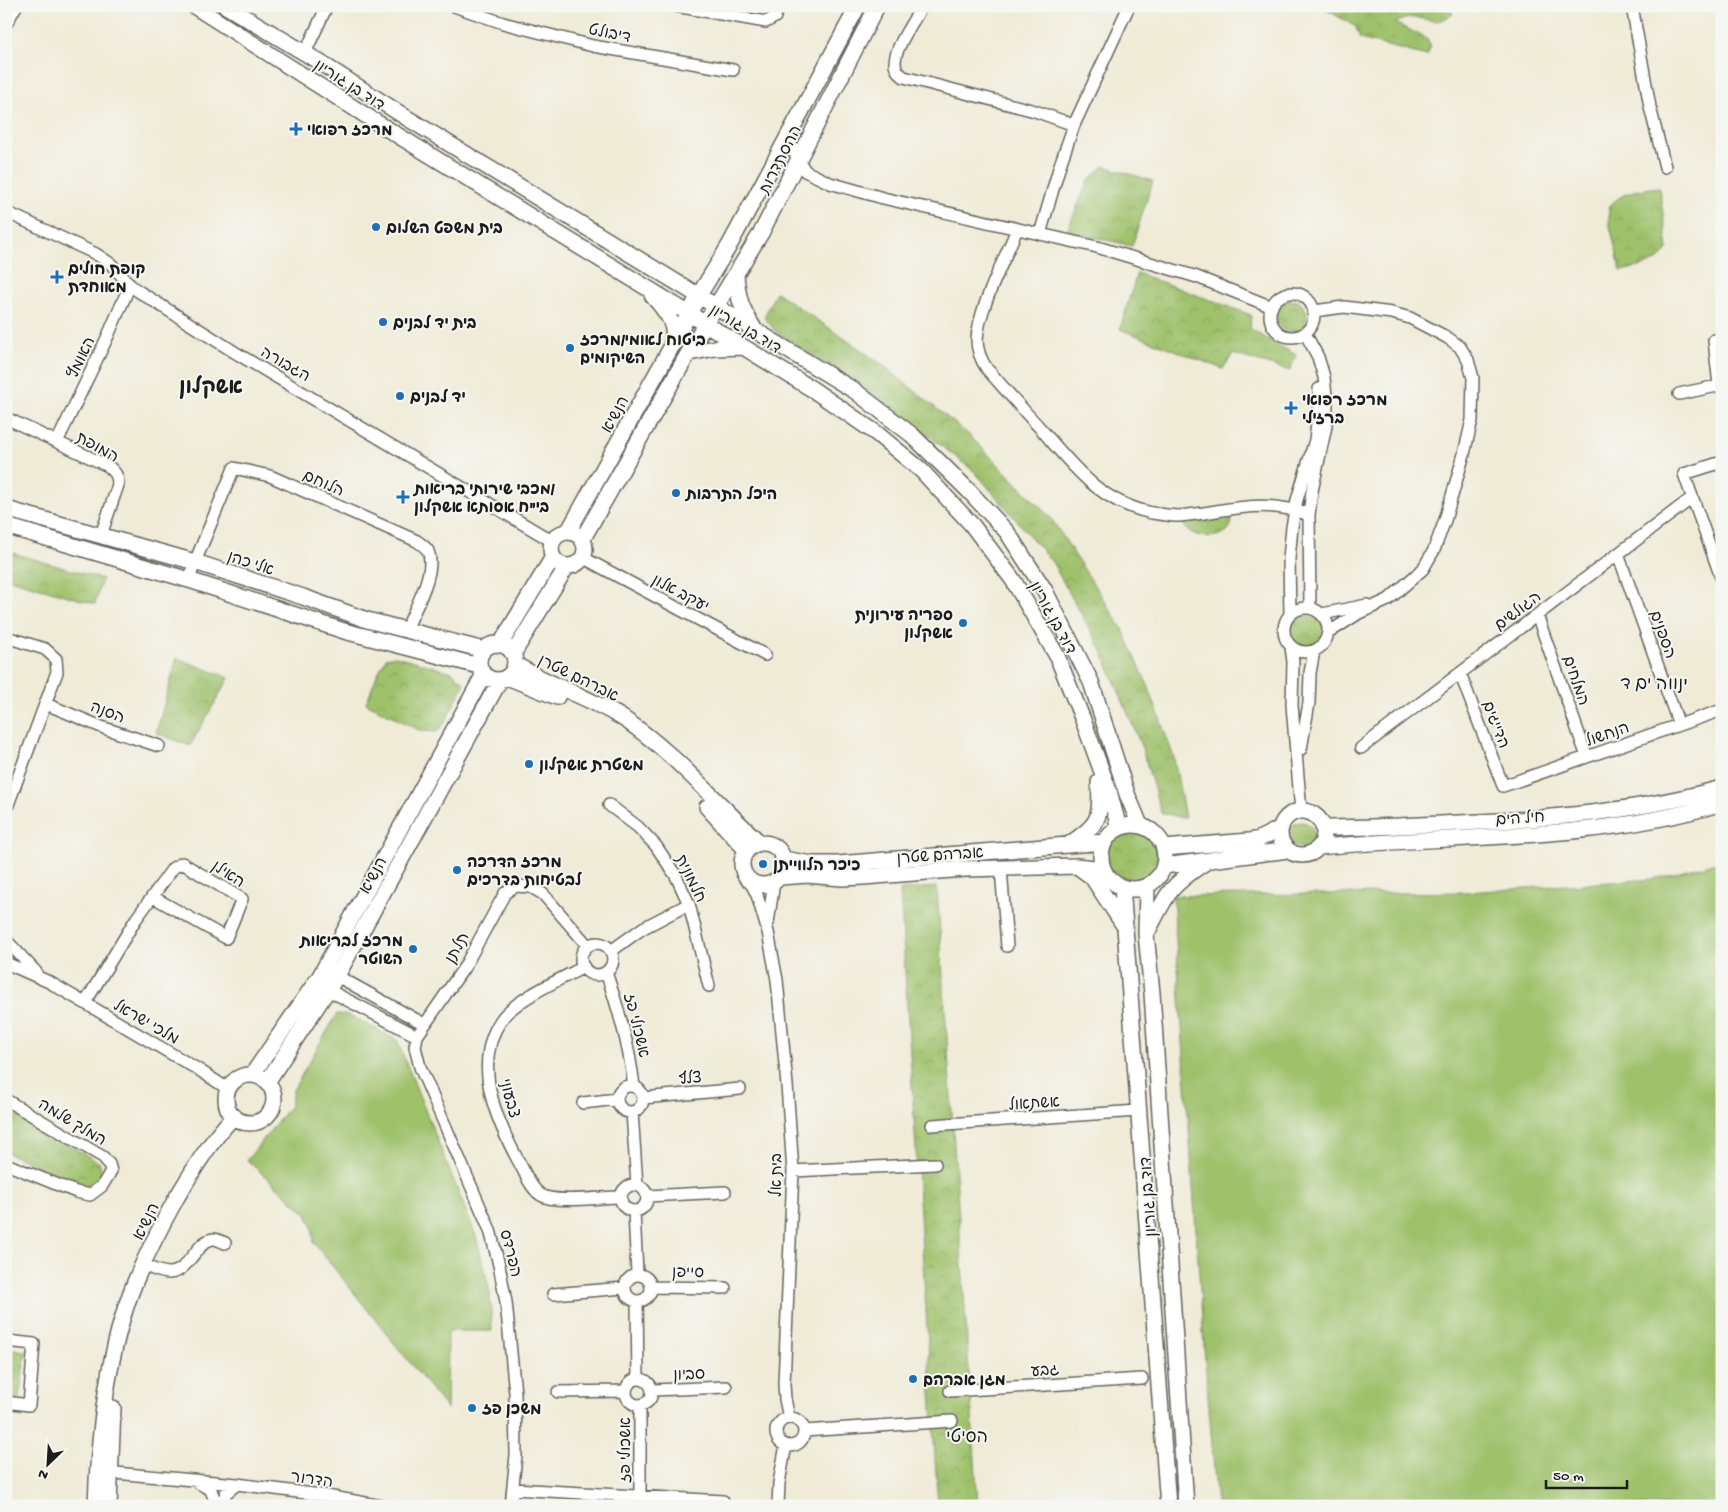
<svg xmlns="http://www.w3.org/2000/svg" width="1728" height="1512" font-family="'Gochi Hand','Playpen Sans Hebrew',sans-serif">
<defs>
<pattern id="park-crowns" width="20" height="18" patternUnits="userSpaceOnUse" patternTransform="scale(1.25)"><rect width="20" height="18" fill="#9ec16b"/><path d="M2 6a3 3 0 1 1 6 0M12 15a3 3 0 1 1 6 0" fill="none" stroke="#88a55c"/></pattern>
</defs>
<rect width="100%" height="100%" fill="#f6f6f2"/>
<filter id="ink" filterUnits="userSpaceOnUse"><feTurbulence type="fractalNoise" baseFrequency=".02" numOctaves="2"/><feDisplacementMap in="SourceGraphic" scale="10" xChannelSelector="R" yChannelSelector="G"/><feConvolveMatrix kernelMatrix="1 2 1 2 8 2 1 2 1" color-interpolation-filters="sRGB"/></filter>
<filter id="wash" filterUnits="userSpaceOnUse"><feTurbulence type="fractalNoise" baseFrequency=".0096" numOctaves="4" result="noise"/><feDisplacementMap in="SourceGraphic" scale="20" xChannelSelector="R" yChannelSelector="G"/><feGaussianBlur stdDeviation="1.12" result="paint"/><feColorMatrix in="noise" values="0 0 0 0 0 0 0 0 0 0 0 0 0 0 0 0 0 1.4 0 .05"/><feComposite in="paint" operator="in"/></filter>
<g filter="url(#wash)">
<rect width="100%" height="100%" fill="#efebd7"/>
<path fill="#9ec16b" stroke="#5d6e44" d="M1722,861V1506H1217L1204,1347L1173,896L1468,892L1654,879Z
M337,1014L349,1015L397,1040L476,1236L490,1292L492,1331H448L447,1409L314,1243L312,1226L307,1214L247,1160L290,1106L293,1090Z"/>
<path fill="url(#park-crowns)" stroke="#5d6e44" d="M1320,6H1447L1453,14C1434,26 1434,19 1415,18C1408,17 1402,20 1395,23L1426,38L1431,47L1427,56L1360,39L1356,27Z
M1104,166L1153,181L1132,246L1067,231L1088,181Z
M1659,187L1668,248C1661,265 1637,267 1621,271L1609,222V207C1623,190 1639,190 1659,187Z
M1137,273L1251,315L1250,329L1296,355L1290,371L1233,354L1223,369L1120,329Z
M776,292L879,362L969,435L1051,518L1123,630L1149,688L1174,758L1185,818L1161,813L1142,748L1102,651L1052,562L975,472L891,406L776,332L764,317Z
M1275 316a16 16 0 1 1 32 0a16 16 0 1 1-32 0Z
M1231,514C1240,544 1182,543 1182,518Z
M6,551L102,579L95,604L6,578Z
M1290 634a18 18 0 1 1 36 0a18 18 0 1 1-36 0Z
M396,656L452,672L463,681L464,685L444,724L437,732L421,731L366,703L377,675L386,658Z
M177,658L229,678L190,746L156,733Z
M1288 835a13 13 0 1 1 26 0a13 13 0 1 1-26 0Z
M1105 858a26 26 0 1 1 52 0a26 26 0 1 1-52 0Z
M937,887L978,1506H938L900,890Z
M16,1114L100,1163L102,1176C96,1186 90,1187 78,1186L6,1152V1129Z
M6,1348L26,1351L19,1399L6,1397Z"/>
</g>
<g filter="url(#ink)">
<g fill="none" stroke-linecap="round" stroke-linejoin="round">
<defs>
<path id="street" d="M454,6L503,23L593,46L733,70
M676,6L766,22L775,17L777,6
M922,6C914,21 894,48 895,64C896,71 899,73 904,77L1035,111L1074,125
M1632,6L1650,107L1665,167
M6,24L16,6
M305,53L327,6
M789,136L793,150L805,171L830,183L883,198L1097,247L1197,277L1272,307
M6,212L96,254L111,264L130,285L138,291L236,353L552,541
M1017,229C1005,259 978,309 977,340C977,351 981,360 987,369C1005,389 1022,409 1040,428C1074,467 1099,502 1152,513C1161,514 1170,516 1179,516C1226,512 1262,497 1309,515
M1040,234L1060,165L1074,125L1129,6
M1270 315a22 22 0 1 1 44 0a22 22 0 1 1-44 0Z
M1314,311L1344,307L1392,313L1410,318L1448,338L1460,347L1468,360L1473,378L1472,420L1464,454L1445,520L1434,550L1423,569L1388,600L1359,613L1328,633
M1305,333L1318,357L1324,377L1327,405L1326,426L1312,491L1309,515L1310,608
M1714,340L1719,386
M1679,394L1722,385
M6,418L108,466C115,472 118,475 118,485L101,535
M57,442L107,338L130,285
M1722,462L1684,474L1722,580
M1618,554L1679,725
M582,557L765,655
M189,580L195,562L234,468L270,476L417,541C421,544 426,547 428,551C437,571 414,610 406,630
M1284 630a22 22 0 1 1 44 0a22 22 0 1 1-44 0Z
M1290,614L1289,559L1292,527L1297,500L1315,440L1319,406V389
M1322,614L1367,605
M1537,615L1587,757
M6,637L45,649L56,659L57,672L6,810
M1291,647L1293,662L1292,705L1301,812
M1460,673L1503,786L1722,710
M46,704L104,728L159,746
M1361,748L1692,498
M1301,749L1309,703L1310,673L1314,651
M609,805L638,827L656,846L676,876L689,904L709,986
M1001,868L1007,946
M750,881L757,895L768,932L777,980L787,1085L793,1171L784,1384L785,1399L789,1418
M768,923L774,882
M6,940L36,972
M581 959a16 16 0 1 1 32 0a16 16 0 1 1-32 0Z
M611,951L643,928L689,904
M6,963L49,982L199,1070L228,1089
M584,967C561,979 514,1000 501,1020C471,1065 497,1122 520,1164C525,1173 531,1189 541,1195C555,1204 602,1197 620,1197
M606,972C619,1011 629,1045 634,1086
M330,976H337L424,1024
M325,984L328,990L417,1036
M85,1003L136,919L173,868L182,863L242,899L226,938L153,897
M617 1099a13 13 0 1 1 26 0a13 13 0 1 1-26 0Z
M643,1098L740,1089
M6,1100L103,1157L109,1164L111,1171L102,1186L90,1195L76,1192L6,1164
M583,1103L617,1099
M632,1112L637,1185
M932,1125L1138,1111
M793,1171L935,1164
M621 1198a13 13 0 1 1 26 0a13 13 0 1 1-26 0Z
M647,1196L725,1192
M634,1211L637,1274
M143,1265C151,1268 160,1273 169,1273C189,1273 197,1239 214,1239C217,1239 222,1242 225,1243
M625 1288a13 13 0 1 1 26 0a13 13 0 1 1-26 0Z
M651,1287L725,1288
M553,1294L624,1288
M637,1301L638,1379
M6,1341L34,1344L29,1405L6,1402
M626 1392a13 13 0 1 1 26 0a13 13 0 1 1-26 0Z
M653,1390L726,1387
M950,1391L1142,1379
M558,1392L626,1391
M640,1405V1496
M776 1432a14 14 0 1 1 28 0a14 14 0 1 1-28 0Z
M804,1431L952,1421
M104,1472L237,1484L321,1495L382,1506
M197,1482L211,1490L217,1506
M513,1489L723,1501
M221,1506L226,1493L237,1484
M511,1506L516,1455L515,1393L506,1302L499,1265L490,1230L420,1067L415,1047L417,1036L465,966L505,893L515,886L531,887L543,894L588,946
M778,1506L779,1483L786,1445"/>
<path id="secondary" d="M194,6L376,122L812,389L876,433L921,470L972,525L1013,580L1057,656L1083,720L1109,791L1119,828
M226,6L305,53L407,118L855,391L912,435L968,490L1007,532L1044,589L1091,682L1127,794L1140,825
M736,275C738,299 741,307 753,327
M652,295C664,310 678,323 672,343
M689,353L715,348L742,347
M6,509L195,562L303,597L367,620L484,650
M6,526L189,580L344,631L479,666
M551 549a17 17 0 1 1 34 0a17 17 0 1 1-34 0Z
M568,532L668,353L699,295L729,246L858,6
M582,540L705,324L761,233L877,6
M479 662a18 18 0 1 1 36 0a18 18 0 1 1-36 0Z
M500,645L553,557
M513,654L567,566
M515,664C550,686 590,697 624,719C675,753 715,802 760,843
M507,677L557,697
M707,807L747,851
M1280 833a22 22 0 1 1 44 0a22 22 0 1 1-44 0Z
M1101 857a32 32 0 1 1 64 0a32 32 0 1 1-64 0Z
M1323,828C1369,828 1414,825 1460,823C1548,819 1636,812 1722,788
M742 864a21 21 0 1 1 42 0a21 21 0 1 1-42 0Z
M1068,845C1099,825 1102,818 1099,782
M1319,847C1453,834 1591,843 1722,803
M1164,848L1249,841L1259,839L1281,828
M783,859L812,864H838L1104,842
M1077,866L1092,877L1123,924
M1164,866L1288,850
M780,877L807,875L842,878L863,877L965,869L1076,866L1103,869
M1147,886L1146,934L1152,993L1186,1506
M1122,887L1168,1506
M1148,931C1154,919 1160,907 1167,896C1176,882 1192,871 1206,862
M252,1075L320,976L484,674
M226 1099a24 24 0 1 1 48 0a24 24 0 1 1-48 0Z
M267,1082L337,976L500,680
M96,1506C98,1435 108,1348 135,1282C147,1253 162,1224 177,1197C195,1167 210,1142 234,1116
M109,1506L113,1408"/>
</defs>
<use href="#street" stroke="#66645d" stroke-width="14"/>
<use href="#secondary" stroke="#66645d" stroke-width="18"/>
<use href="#street" stroke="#fff" stroke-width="11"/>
<use href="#secondary" stroke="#fff" stroke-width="15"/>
</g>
</g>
<g fill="#1f6fb2" stroke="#f6f6f2" stroke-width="2">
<path d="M293.5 121.5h5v5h5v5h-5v5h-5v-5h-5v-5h5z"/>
<circle cx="376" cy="227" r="5"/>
<path d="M54.5 269.5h5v5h5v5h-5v5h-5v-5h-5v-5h5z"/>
<circle cx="383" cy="322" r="5"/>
<circle cx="570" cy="348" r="5"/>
<circle cx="400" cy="396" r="5"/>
<path d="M1288.5 400.5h5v5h5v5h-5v5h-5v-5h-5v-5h5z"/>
<circle cx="676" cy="493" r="5"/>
<path d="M400.5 489.5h5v5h5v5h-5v5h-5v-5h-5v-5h5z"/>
<circle cx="963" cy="623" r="5"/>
<circle cx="529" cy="764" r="5"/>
<circle cx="763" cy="864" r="5"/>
<circle cx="457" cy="870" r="5"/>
<circle cx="413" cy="949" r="5"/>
<circle cx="913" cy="1379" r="5"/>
<circle cx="472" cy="1408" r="5"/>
</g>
<g text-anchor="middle" stroke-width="4" stroke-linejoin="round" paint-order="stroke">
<g font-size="16" fill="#1c1c1c" stroke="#f6f6f2">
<text transform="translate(610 32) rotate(11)" y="6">דיבולט</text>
<text transform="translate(350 84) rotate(33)" y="6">דוד בן גוריון</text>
<text transform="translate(779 159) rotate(-63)" y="6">ההסתדרות</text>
<text transform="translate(746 328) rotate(31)" y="6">דוד בן גוריון</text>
<text transform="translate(80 357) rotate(-64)" y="6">האומץ</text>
<text transform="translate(286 363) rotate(30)" y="6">הגבורה</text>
<text transform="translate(614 414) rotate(-61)" y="6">הנשיא</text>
<text transform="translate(98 446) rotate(29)" y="6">המופת</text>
<text transform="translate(324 482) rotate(24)" y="6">הלוחם</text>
<text transform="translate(251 562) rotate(18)" y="6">אלי כהן</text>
<text transform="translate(681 592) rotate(28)" y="6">יעקב אלון</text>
<text transform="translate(1517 610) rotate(-37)" y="6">הגולשים</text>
<text transform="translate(1054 617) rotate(61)" y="6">דוד בן גוריון</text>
<text transform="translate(1664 634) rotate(70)" y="6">הספנים</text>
<text transform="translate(579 677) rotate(26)" y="6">אברהם שטרן</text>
<text transform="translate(1577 680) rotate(71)" y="6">המלחים</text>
<text transform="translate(108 711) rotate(21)" y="6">הסנה</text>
<text transform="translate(1497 724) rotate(69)" y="6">הדייגים</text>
<text transform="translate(1607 733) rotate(-19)" y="6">הנחשול</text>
<text transform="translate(1520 817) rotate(-4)" y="6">חיל הים</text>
<text transform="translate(940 854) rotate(-4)" y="6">אברהם שטרן</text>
<text transform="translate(229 873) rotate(33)" y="6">האילן</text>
<text transform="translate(372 875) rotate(-61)" y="6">הנשיא</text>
<text transform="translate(692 878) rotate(64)" y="6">חלמונית</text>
<text transform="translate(456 947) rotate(-60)" y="6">תלתן</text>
<text transform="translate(147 1021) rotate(30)" y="6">מלכי ישראל</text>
<text transform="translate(638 1025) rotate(76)" y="6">אשכולי פז</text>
<text transform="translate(690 1077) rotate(-5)" y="6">צלף</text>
<text transform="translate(511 1098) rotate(75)" y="6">צבעוני</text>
<text transform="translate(1034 1102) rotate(-4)" y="6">אשתאול</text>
<text transform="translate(73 1121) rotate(31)" y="6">המלך שלמה</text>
<text transform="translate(775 1175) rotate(-90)" y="6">בית אל</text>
<text transform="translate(1147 1197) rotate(-94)" y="6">דוד בן גוריון</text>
<text transform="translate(145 1221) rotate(-63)" y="6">הנשיא</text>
<text transform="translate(512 1253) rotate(76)" y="6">הפרדס</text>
<text transform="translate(688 1271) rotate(1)" y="6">סייפן</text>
<text transform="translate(1045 1369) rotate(-4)" y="6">גבע</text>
<text transform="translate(689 1373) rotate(-2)" y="6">סביון</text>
<text transform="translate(624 1450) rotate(-90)" y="6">אשכולי פז</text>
<text transform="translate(312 1478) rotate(8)" y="6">הדרור</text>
</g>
<g font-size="16" font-weight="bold" fill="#1c1c1c" stroke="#f6f6f2" text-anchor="start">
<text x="307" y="135">מרכז רפואי</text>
<text x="386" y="233">בית משפט השלום</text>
<text x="68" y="274">קופת חולים<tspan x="68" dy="18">מאוחדת</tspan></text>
<text x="393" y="328">בית יד לבנים</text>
<text x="580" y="345">ביטוח לאומי/מרכז<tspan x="580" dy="18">השיקומים</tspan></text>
<text x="410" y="402">יד לבנים</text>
<text x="1302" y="405">מרכז רפואי<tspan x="1302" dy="18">ברזילי</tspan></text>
<text x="414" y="494">מכבי שירותי בריאות/<tspan x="414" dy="18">בי"ח אסותא אשקלון</tspan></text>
<text x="686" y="499">היכל התרבות</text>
<text x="953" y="620" text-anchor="end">ספריה עירונית<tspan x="953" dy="18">אשקלון</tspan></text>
<text x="539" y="770">משטרת אשקלון</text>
<text x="467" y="867">מרכז הדרכה<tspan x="467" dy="18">לבטיחות בדרכים</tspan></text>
<text x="773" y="870">כיכר הלווייתן</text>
<text x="403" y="946" text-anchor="end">מרכז לבריאות<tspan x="403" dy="18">השוטר</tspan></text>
<text x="923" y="1385">מגן אברהם</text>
<text x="482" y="1414">משכן פז</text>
</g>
<g font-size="18" fill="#1c1c1c" stroke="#f6f6f2">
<text x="1654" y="689">נווה ים ד'</text>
<text x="967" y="1442">הסיטי</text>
</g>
<g font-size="21" font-weight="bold" fill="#1c1c1c" stroke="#f6f6f2">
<text x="211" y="393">אשקלון</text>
</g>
</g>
<rect width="1728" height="1512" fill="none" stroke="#f6f6f2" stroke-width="25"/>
<g transform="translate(48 1464) rotate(205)" stroke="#f6f6f2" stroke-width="4" paint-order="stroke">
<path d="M0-4L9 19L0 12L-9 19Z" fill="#1c1c1c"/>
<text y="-8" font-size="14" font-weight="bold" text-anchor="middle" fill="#1c1c1c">N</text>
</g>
<path d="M1546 1480v8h81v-8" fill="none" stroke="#1c1c1c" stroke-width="2.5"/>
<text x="1553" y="1480" font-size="15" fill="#1c1c1c" stroke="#f6f6f2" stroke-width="4" paint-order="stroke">50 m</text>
</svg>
